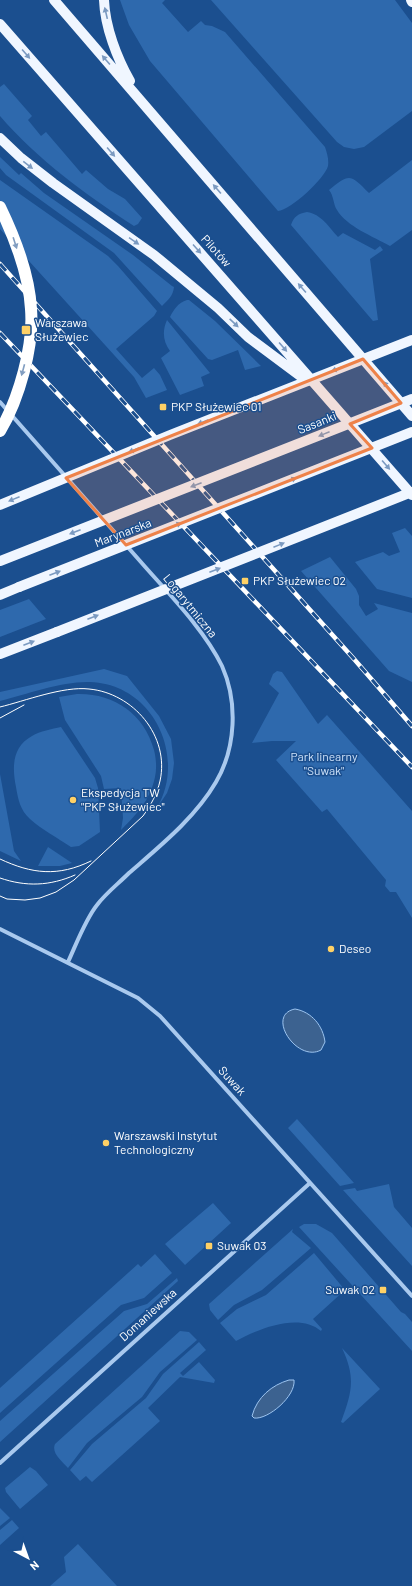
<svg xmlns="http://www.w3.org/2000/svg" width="412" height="1586" font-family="Barlow,sans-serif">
<rect width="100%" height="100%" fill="#1b4f8f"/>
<path fill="#2e69ad" d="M120,0H165L162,3L188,32L201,21L205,25L212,26L225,32L325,147C327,153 329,159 328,166C325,178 291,210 278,211L150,61L129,25Z
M211,0H395L412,23V111L364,147L354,149L344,147L337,142Z
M4,84L32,116L28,120L41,136L46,132L82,174L86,170L108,189L125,199L142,218L138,224L134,226C85,194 38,160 0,116V87Z
M0,157L19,175L21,173L44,193L133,255L172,286L174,287C173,296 168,300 162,306L114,253L6,175L0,168Z
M412,160V230L390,246C374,237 346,226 337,210C333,204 334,196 329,190C350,172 351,175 369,193Z
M0,180L108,256L118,266L157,311L154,316L116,349L142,378L154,368L160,375L167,390L146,398L134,377L0,229Z
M307,212C321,214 329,227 338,237L343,233L375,250L380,246L383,250L370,259L378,320L373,321L291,225C294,216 298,214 307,212Z
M187,300H189L215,321L261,366L245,370L238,350L212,360L208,359L170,317C174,309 178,303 187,300Z
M167,320L210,373L201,377L204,386L180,395L161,358L170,351C163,342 162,331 167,320Z
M405,528L412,536V598L377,589L355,562L383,552L389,556L400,552L392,533Z
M330,557L356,589L359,596V605L366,616L378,609L374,603L412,613V682L389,671L301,571Z
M29,599L46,619L0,637V610Z
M104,669L127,676L159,716L171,739L174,763L172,779L167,793L157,808C187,756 153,684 90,682C63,681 27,694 0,701V692Z
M277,671L282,672L318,724L327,715L412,811V918L396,892H390L385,886L386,880L327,809L322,812L276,760L296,741H272L252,743L279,693L269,684L273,674Z
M77,694C113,693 144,713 154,750C156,758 157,768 155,777C150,800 138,813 121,830L123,818L121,788L104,789L101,776L65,720L59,697Z
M61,727L95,778L98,788L100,832L79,846L71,847C58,838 42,830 30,819C20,810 18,799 16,787C12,767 12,747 32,736C40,731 52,729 61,727Z
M0,774L14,851L21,861L0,851Z
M48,847L72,863L60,866H38Z
M297,1119L354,1183L340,1186L288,1128Z
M389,1184L394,1207L412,1228V1266L343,1190L355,1188L357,1191Z
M213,1203L231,1223L185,1265L165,1244Z
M304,1224H316L332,1233L401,1312L405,1314L412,1322V1351L299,1227Z
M293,1229L292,1232L311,1248L262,1290L234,1305L218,1320L210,1310L209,1304Z
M314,1253L345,1290L313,1319L322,1329L321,1331C299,1312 258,1329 236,1341L220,1323L237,1309L266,1295Z
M155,1254L172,1273L144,1298L121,1305L0,1413V1388L138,1264L141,1267Z
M177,1278L178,1281L0,1442V1421L124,1311L147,1304Z
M180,1331L189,1332L197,1340L160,1372L142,1397L87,1443L68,1468C62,1461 51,1453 55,1444Z
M199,1342L206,1350L180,1373L183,1376L199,1362L215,1380L214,1383L180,1377L148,1408L160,1421L92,1482L86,1476L80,1481L70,1470L92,1444L146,1398L163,1374Z
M342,1348L380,1389L343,1423L341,1422C352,1392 356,1378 342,1348Z
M30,1467L36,1471L48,1485L20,1509L6,1492L5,1488Z
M0,1508L10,1518L0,1526Z
M12,1520L19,1528L0,1545V1530Z
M78,1544L117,1586H50L66,1572L64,1557Z"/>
<path fill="#3c6290" stroke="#9cc4f0" d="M295,1009C312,1012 323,1026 325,1042L321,1050C297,1063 265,1015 295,1009Z
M289,1380H294C296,1396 268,1420 254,1418L252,1416C257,1397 272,1385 289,1380Z"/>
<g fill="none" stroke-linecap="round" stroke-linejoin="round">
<path stroke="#a9c9ee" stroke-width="4" d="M0,402C47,455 93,508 140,561C167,592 204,629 222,666C238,702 236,748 216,782C195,818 160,846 129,873C118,884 106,893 97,905C85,920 76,945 68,962
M0,929L138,998L160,1016L412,1296
M0,1463L310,1183"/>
<path stroke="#f0f6ff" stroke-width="10" d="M54,0L412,416
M104,0C105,27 117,58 130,81
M411,0L412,2
M0,24L412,495
M0,138L21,158L53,183L154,255L218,308L248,337L307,381
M0,595L19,587
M0,654L57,632"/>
<path stroke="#fff" stroke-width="1" d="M0,707C25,701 63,686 89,689C133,693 170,736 160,781C157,794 151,805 143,816L74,880L56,892L40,898L25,900L7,899L0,896
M0,718L24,705
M0,859C32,874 58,877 91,861
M0,878C26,887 50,886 75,875"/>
<defs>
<path id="rail" d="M0,264L354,659L412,726
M0,333L412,767"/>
</defs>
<use href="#rail" stroke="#fff" stroke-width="4.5"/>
<use href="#rail" stroke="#1b4f8f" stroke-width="3" stroke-dasharray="9" stroke-linecap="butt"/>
<path stroke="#f0f6ff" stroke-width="10" d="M0,505L170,435L412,340
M0,561L412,399
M19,587L412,432
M57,632L412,492"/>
<path stroke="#fff" stroke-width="12" d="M0,207C15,238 29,273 31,309C34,346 19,399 0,431"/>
</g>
<defs><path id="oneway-solid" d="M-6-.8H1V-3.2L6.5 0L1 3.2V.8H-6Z"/></defs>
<g fill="#7b9ac1">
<use href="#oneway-solid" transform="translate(106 13) rotate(-103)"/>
<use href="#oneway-solid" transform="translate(26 54) rotate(49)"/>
<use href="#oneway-solid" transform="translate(106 60) rotate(-131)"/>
<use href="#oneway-solid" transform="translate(111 152) rotate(49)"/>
<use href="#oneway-solid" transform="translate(28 165) rotate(38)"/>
<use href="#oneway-solid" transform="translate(217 189) rotate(-131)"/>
<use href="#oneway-solid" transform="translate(134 241) rotate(34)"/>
<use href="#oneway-solid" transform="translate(197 249) rotate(48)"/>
<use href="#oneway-solid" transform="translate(302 288) rotate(-131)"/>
<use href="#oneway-solid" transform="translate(234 323) rotate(43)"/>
<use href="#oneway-solid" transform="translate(283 347) rotate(49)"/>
<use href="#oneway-solid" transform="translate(337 369) rotate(158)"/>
<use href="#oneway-solid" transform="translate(387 386) rotate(-131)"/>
<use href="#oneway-solid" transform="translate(203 422) rotate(158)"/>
<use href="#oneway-solid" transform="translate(324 434) rotate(158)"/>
<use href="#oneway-solid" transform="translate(134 450) rotate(158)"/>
<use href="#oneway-solid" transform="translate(386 465) rotate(49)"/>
<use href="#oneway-solid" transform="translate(291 480) rotate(-22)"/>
<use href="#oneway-solid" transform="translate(196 485) rotate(159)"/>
<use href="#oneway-solid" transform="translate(14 499) rotate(158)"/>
<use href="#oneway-solid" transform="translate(176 525) rotate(-21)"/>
<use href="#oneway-solid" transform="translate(75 532) rotate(159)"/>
<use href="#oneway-solid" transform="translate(279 545) rotate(-22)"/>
<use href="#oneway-solid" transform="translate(215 570) rotate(-21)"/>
<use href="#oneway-solid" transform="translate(55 573) rotate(-21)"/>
<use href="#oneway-solid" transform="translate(93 617) rotate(-21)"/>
<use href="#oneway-solid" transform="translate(29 643) rotate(-21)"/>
</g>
<g fill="#829ec1">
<use href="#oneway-solid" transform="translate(15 243) rotate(72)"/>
<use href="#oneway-solid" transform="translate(23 370) rotate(105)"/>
</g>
<path fill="#ee8249" fill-opacity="0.2" stroke="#ee8249" stroke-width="3" stroke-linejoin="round" d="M363,359L401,403L350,424L372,448L126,545L66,478Z"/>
<g fill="#ffd166" stroke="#1b4f8f" stroke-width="1.5">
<rect x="21" y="325" width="10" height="10" rx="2"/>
<rect x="159" y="403" width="8" height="8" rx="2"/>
<rect x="241" y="577" width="8" height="8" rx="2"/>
<circle cx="73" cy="800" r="4"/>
<circle cx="331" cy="949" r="4"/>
<circle cx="106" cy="1143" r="4"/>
<rect x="205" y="1242" width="8" height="8" rx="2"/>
<rect x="379" y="1286" width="8" height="8" rx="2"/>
</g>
<g text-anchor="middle" stroke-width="3" stroke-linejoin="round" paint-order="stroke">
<g font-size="12" fill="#fff" stroke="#1b4f8f">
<text transform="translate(216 251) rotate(48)" y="4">Pilotów</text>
<text transform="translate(317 423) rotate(-22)" y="4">Sasanki</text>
<text transform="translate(123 533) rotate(-21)" y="4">Marynarska</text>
<text transform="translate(190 606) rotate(51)" y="4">Logarytmiczna</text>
<text transform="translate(232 1081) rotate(48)" y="4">Suwak</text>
<text transform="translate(148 1315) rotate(-42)" y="4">Domaniewska</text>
</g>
<g font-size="12" fill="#fff" stroke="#1b4f8f" text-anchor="start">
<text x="35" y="327">Warszawa<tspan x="35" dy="14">Służewiec</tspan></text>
<text x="171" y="411">PKP Służewiec 01</text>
<text x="253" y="585">PKP Służewiec 02</text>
<text x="81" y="797">Ekspedycja TW<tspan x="81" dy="14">"PKP Służewiec"</tspan></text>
<text x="339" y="953">Deseo</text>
<text x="114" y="1140">Warszawski Instytut<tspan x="114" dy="14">Technologiczny</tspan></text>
<text x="217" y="1250">Suwak 03</text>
<text x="375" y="1294" text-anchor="end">Suwak 02</text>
</g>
<g font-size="12" fill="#cfe3fa" stroke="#1b4f8f">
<text x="324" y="761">Park linearny<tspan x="324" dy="14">"Suwak"</tspan></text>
</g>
</g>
<g transform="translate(28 1558) rotate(139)" stroke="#1b4f8f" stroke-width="3" paint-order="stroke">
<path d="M0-3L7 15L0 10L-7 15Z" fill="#ffffff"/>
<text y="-6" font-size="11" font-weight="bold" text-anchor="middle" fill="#ffffff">N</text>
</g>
</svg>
